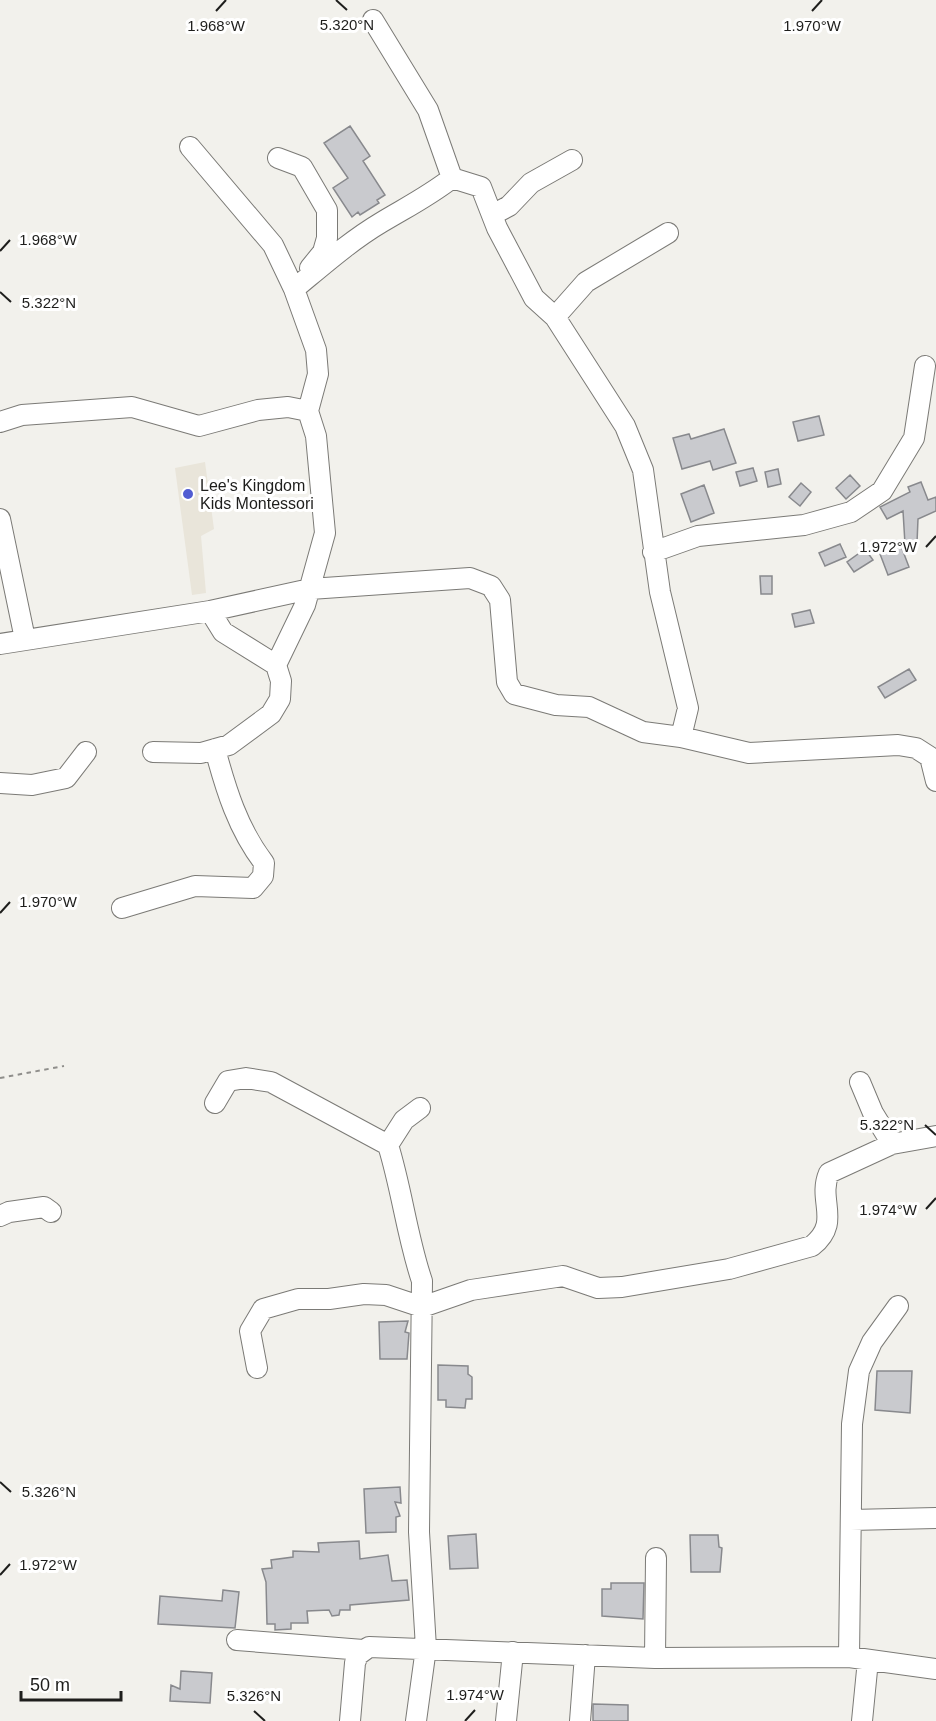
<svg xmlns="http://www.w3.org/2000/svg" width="936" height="1721" font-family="Helvetica,sans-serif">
<rect width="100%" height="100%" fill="#f2f1ec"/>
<path fill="#e9e5da" d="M205,462L214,529L201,536L206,593L192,595L175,468Z"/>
<path fill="#c9cace" stroke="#88898d" stroke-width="1.5" d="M350,126L370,156L363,161L385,195L377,200L379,203L360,215L358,212L352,217L333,188L348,178L324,143Z
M819,416L824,435L798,441L793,422Z
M724,429L736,463L713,470L710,461L682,469L673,438L689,434L691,439Z
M753,468L757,481L740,486L736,472Z
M778,469L781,484L768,487L765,472Z
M850,475L860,486L846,499L836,488Z
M921,482L928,500L936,497V511L918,519L917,543L905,544L903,511L887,519L880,507L910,492L908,487Z
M801,483L811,492L800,506L789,497Z
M704,485L714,513L691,522L681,494Z
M840,544L846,557L825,566L819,553Z
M901,546L909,567L888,575L880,554Z
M865,549L873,560L854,572L847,562Z
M760,576H772V594H761Z
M810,610L814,623L795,627L792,614Z
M909,669L916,680L885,698L878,687Z
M408,1321L405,1332L409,1333L407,1359H380L379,1322Z
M438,1365L468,1366V1374L472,1377V1399H466L465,1408L446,1407V1400H438Z
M877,1371H912L910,1413L875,1410Z
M400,1487L401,1503L395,1502L400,1516L396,1517V1532L366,1533L364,1489Z
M476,1534L478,1568L450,1569L448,1536Z
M690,1535H718L719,1547L722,1548L720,1572H691Z
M359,1541L360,1559L388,1555L392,1581L407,1580L409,1600L350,1605V1610H340L339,1615L332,1616L329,1610L307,1611L308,1623H291V1629L275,1630V1624H267L266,1582L262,1569L272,1568L271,1560L293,1557V1551L319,1552L318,1543Z
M611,1583H644L643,1619L602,1616V1589H611Z
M223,1590L239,1592L235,1628L158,1624L160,1596L222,1601Z
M181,1671L212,1673L210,1703L170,1701L171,1685L180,1689Z
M593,1704L628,1705V1721H593Z"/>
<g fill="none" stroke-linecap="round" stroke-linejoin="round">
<defs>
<path id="minor" d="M373,20L428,110L452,178
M190,147L273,245L294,289L316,350L318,374L308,411
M278,158L302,167L327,210V238L323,252L310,268
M492,215L509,206L531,183L572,160
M294,289C322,266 350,241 382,222C407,207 429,196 452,178L481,187L497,228L534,298L555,317L600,387L625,426L643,470L660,592L688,708L681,737
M555,317L586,282L668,233
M0,422L22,415L132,407L199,426L258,410L288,407L308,411L316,436L325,533L305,605L276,665
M0,519L25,639
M653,552L698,536L804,525L851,512L882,491L914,438L925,366
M0,644L210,611L310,589L470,578L491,586L500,600L507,682L514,694L556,705L589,707L643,732L681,737L749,753L898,745L916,748L930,757L936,781
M153,752L201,753L229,745L271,714L280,699L281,681L276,665L223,632L210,611
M0,783L32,785L66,778L86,752
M122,908L195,886L253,888L263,876L264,863C238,829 226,790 215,749
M860,1082L873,1113L892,1144
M215,1103L228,1081L246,1078L271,1082L388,1145
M0,1216L9,1212L44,1207L51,1212
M257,1368L250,1331L263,1309L298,1299H329L364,1294L386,1295L422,1307L471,1290L563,1276L598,1288L622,1287L729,1269L812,1246C842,1222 817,1201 829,1173L892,1144L936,1136
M851,1520L936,1518
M237,1640L363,1650
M849,1657L852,1424L859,1371L872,1342L898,1306
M655,1658L849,1657L936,1669
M350,1721L355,1663L358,1655L369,1647L655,1658L656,1558
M416,1721L426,1648L419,1532L422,1281C407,1237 402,1190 388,1145L404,1120L420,1108
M506,1721L513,1652
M580,1721L585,1655
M862,1721L868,1660"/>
</defs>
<use href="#minor" stroke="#7b7a76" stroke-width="22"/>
<path stroke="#8f8e8b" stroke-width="2" stroke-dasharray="4.5 4.5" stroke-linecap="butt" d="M0,1078L64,1066"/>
<use href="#minor" stroke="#fff" stroke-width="20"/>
</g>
<path fill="none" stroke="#1e1e1c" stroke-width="2" d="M336,0L347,10M216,11L226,0M812,11L822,0M0,251L10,240M0,292L11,302M926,547L936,536M0,913L10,902M925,1125L936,1135M926,1209L936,1198M0,1482L11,1492M0,1575L10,1564M254,1711L265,1721M465,1721L475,1710"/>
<circle fill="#515cd2" stroke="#fff" stroke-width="2" cx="188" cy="494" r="6"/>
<g text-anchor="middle" stroke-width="6" stroke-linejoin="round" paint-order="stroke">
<g font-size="16" fill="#1e1e1c" stroke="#fff" text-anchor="start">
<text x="200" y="491">Lee's Kingdom<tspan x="200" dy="18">Kids Montessori</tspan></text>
</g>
</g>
<g font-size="15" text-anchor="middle" fill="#1e1e1c" stroke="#fff" stroke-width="6" stroke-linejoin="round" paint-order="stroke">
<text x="347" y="30">5.320°N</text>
<text x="216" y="31">1.968°W</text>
<text x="812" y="31">1.970°W</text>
<text x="48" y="245">1.968°W</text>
<text x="49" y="308">5.322°N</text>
<text x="888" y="552">1.972°W</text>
<text x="48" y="907">1.970°W</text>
<text x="887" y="1130">5.322°N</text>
<text x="888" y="1215">1.974°W</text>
<text x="49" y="1497">5.326°N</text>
<text x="48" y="1570">1.972°W</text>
<text x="475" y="1700">1.974°W</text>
<text x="254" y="1701">5.326°N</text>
</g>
<path d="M21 1691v9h100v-9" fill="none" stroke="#1e1e1c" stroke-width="3"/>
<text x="30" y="1691" font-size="18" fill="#1e1e1c" stroke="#ffffff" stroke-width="4.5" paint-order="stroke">50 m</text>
</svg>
